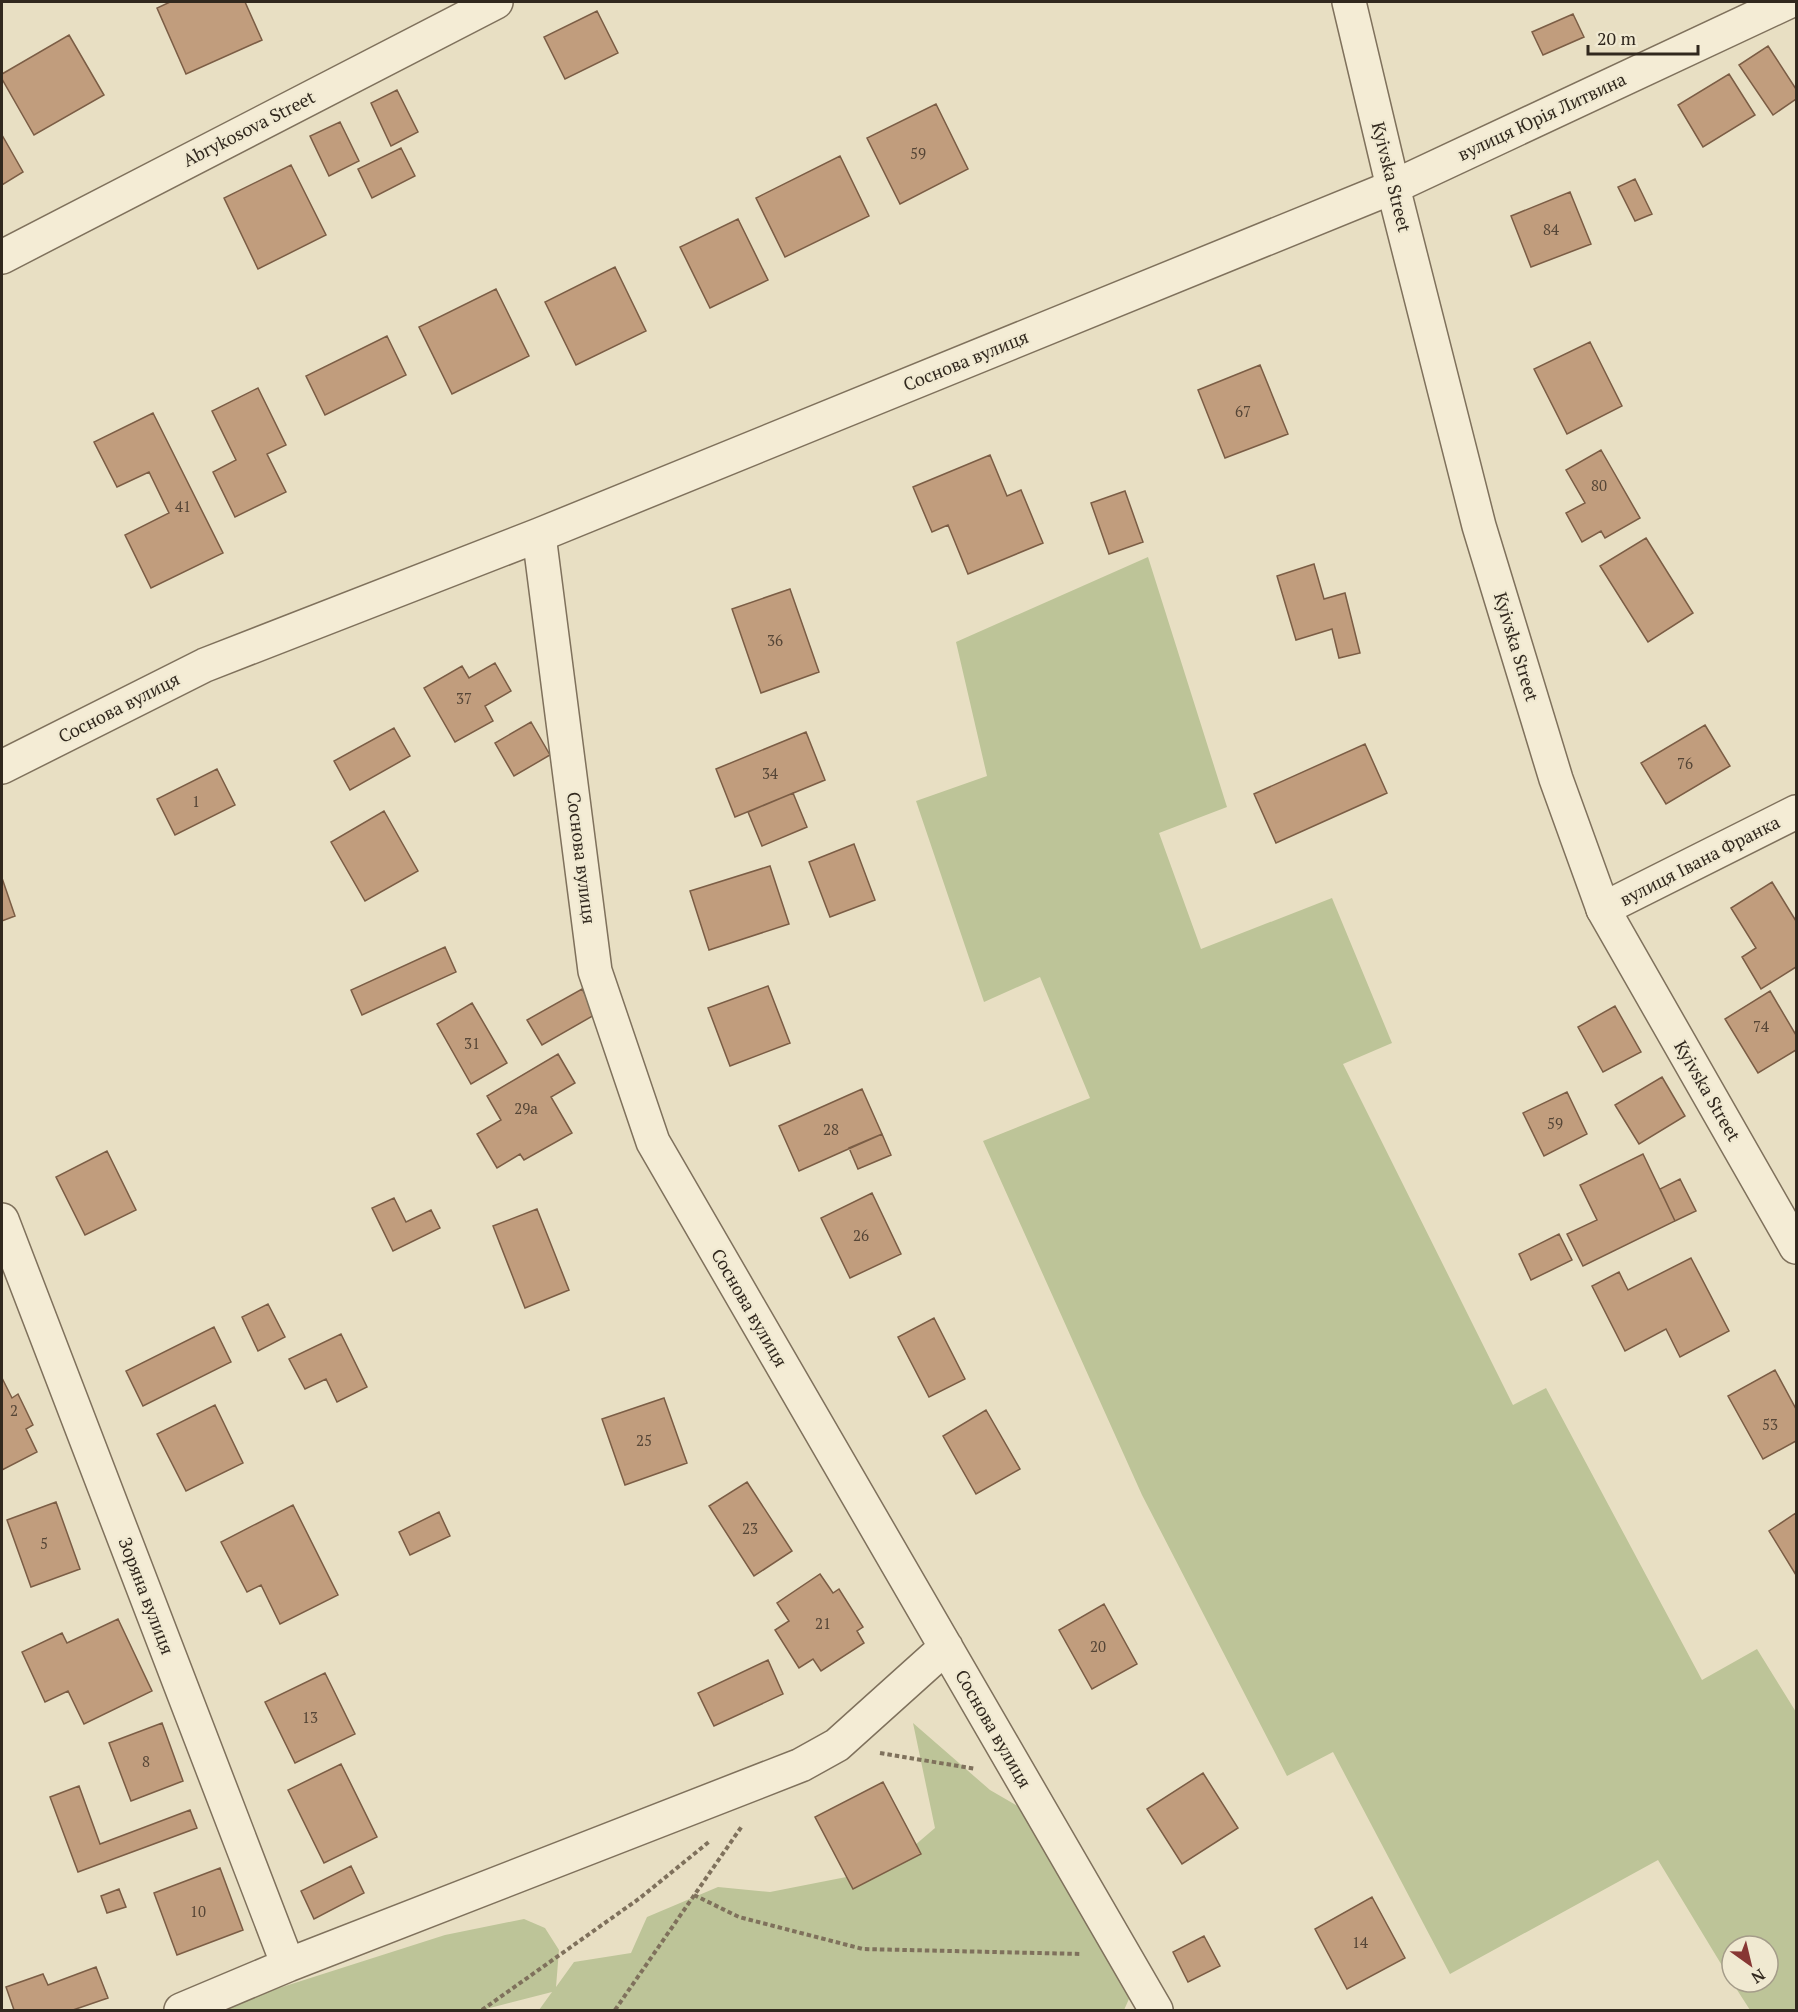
<svg xmlns="http://www.w3.org/2000/svg" width="1798" height="2012" font-family="'PT Serif',serif">
<rect width="100%" height="100%" fill="#e8dfc3"/>
<path fill="#bdc498" d="M1148,557L1227,807L1159,833L1201,949L1332,898L1392,1043L1343,1064L1513,1405L1546,1388L1702,1680L1757,1649L1796,1712V2010H1750L1732,1982H1768V1946H1732V1982L1658,1860L1450,1974L1333,1752L1287,1776L1142,1495L983,1141L1090,1098L1040,977L984,1002L916,801L987,776L956,642Z
M913,1723L990,1790L1040,1819L1142,1970L1124,2010H539L552,1992L482,2010H210L445,1935L524,1919L545,1928L559,1950L556,1987L574,1962L631,1953L647,1917L718,1887L770,1892L887,1869L935,1828Z"/>
<path fill="#c19d7d" stroke="#7b5d45" stroke-width="1.5" d="M170,2H245L262,40L186,74L157,8Z
M597,11L618,53L565,79L544,37Z
M1573,14L1584,37L1543,55L1532,32Z
M69,35L104,95L34,135L2,79V74Z
M1768,46L1796,89V99L1773,115L1739,65Z
M1729,74L1755,115L1703,147L1678,105Z
M397,90L418,132L391,146L371,103Z
M936,104L968,169L900,204L867,138Z
M340,122L359,161L329,176L310,136Z
M2,135L23,172L2,185Z
M401,148L415,176L372,198L358,169Z
M840,156L869,216L785,257L756,198Z
M291,165L326,235L258,269L224,198Z
M1635,179L1652,214L1635,221L1618,187Z
M1570,192L1591,244L1531,267L1511,216Z
M738,219L768,280L710,308L680,247Z
M615,267L646,331L576,365L545,302Z
M496,289L529,356L452,394L419,327Z
M387,336L406,375L325,415L306,376Z
M1590,342L1622,406L1567,434L1534,369Z
M1260,365L1288,434L1225,458L1198,390Z
M258,388L286,445L267,454L286,492L235,517L213,472L236,460L212,411Z
M153,413L223,553L151,588L125,535L169,513L149,472L117,487L94,442Z
M1601,450L1640,518L1605,538L1601,531L1582,542L1566,513L1585,503L1566,470Z
M990,455L1007,496L1021,490L1043,543L968,574L948,525L932,532L913,487Z
M1125,491L1143,542L1109,554L1091,503Z
M1646,538L1693,613L1648,642L1600,566Z
M1314,564L1324,599L1345,593L1360,653L1339,658L1332,629L1296,640L1277,576Z
M790,589L819,672L761,693L732,609Z
M495,663L511,691L485,706L493,721L455,742L424,688L462,666L469,678Z
M531,722L550,755L514,776L495,743Z
M1705,725L1730,766L1666,804L1641,763Z
M394,728L410,756L350,790L334,761Z
M806,732L825,780L735,817L716,769Z
M1365,744L1387,793L1276,843L1254,794Z
M217,769L235,805L175,835L157,799Z
M793,793L807,827L762,846L748,812Z
M384,811L418,871L365,901L331,842Z
M854,844L875,900L830,917L809,862Z
M770,866L789,924L709,950L690,891Z
M2,878L15,916L2,921Z
M1772,882L1796,921V967L1761,989L1742,957L1756,948L1731,908Z
M445,947L456,972L362,1015L351,990Z
M768,986L790,1043L730,1066L708,1008Z
M582,989L596,1014L542,1045L527,1020Z
M1770,991L1796,1035V1050L1758,1073L1725,1019Z
M472,1003L507,1063L471,1084L437,1024Z
M1615,1006L1641,1052L1603,1072L1578,1027Z
M558,1054L575,1083L551,1097L572,1133L524,1160L520,1154L497,1168L477,1134L501,1120L487,1096Z
M1662,1077L1685,1116L1639,1144L1615,1105Z
M862,1089L882,1134L799,1171L779,1126Z
M1567,1092L1587,1134L1544,1156L1523,1113Z
M882,1134L891,1155L858,1169L849,1148Z
M107,1151L136,1210L85,1235L56,1177Z
M1643,1154L1675,1221L1583,1266L1567,1234L1597,1220L1580,1185Z
M1680,1179L1696,1211L1675,1221L1660,1189Z
M872,1193L901,1254L850,1278L821,1218Z
M394,1198L406,1222L431,1210L440,1228L393,1251L372,1208Z
M537,1209L569,1290L525,1308L493,1226Z
M1559,1234L1572,1260L1531,1280L1519,1254Z
M1691,1258L1729,1331L1680,1357L1666,1329L1625,1351L1592,1286L1619,1272L1628,1290Z
M268,1304L285,1337L258,1351L242,1317Z
M934,1318L965,1379L929,1397L898,1337Z
M214,1327L231,1362L143,1406L126,1371Z
M341,1334L367,1387L337,1402L326,1379L305,1389L289,1359Z
M1775,1370L1796,1409V1441L1763,1459L1728,1396Z
M2,1378L12,1398L18,1394L33,1425L26,1429L37,1452L2,1470Z
M664,1398L687,1463L625,1485L602,1419Z
M215,1405L243,1463L186,1491L157,1434Z
M986,1410L1020,1469L976,1494L943,1436Z
M747,1482L792,1551L754,1576L709,1506Z
M56,1502L80,1569L31,1587L7,1520Z
M293,1505L338,1595L280,1624L261,1585L247,1592L221,1542Z
M439,1512L450,1536L410,1555L399,1532Z
M1796,1513V1575L1769,1531Z
M820,1574L833,1593L839,1589L863,1627L857,1631L864,1643L821,1671L813,1659L799,1668L775,1630L789,1621L777,1603Z
M1104,1604L1137,1664L1092,1689L1059,1630Z
M118,1619L152,1691L84,1724L68,1691L45,1702L22,1652L62,1633L67,1643Z
M768,1660L783,1694L714,1726L698,1693Z
M325,1673L355,1734L295,1763L265,1702Z
M162,1723L183,1781L131,1801L109,1743Z
M341,1764L377,1837L324,1863L288,1790Z
M1203,1773L1238,1828L1182,1864L1147,1809Z
M883,1782L921,1854L853,1889L815,1817Z
M79,1786L100,1844L190,1810L197,1828L78,1872L50,1797Z
M351,1866L364,1893L314,1919L301,1891Z
M220,1868L243,1930L177,1955L154,1893Z
M119,1889L126,1907L107,1913L101,1896Z
M1372,1897L1405,1958L1347,1989L1315,1929Z
M1204,1936L1220,1966L1188,1982L1173,1952Z
M96,1967L108,1998L73,2010H14L6,1987L43,1974L48,1985Z"/>
<g fill="none" stroke-linecap="round" stroke-linejoin="round">
<defs>
<path id="minor" d="M2,257L496,2
M539,535L595,971L653,1142L1156,2010
M2,767L205,665L539,535L1393,187L1788,2
M1603,909L1796,812
M2,1220L288,1965
M181,2010L288,1965L801,1765L837,1745L946,1647"/>
<path id="tertiary" d="M1349,2L1393,187L1479,526L1556,779L1603,909L1796,1247"/>
</defs>
<use href="#minor" stroke="#7f715c" stroke-width="36"/>
<use href="#tertiary" stroke="#7f715c" stroke-width="36"/>
<path stroke="#7f715c" stroke-width="4" stroke-dasharray="4.5 3" stroke-linecap="butt" d="M880,1753L976,1769
M694,1895L739,1917L863,1949L1081,1954
M482,2010L640,1898L710,1841
M615,2010L742,1826"/>
<use href="#minor" stroke="#f4ecd5" stroke-width="33"/>
<use href="#tertiary" stroke="#f4ecd5" stroke-width="33"/>
</g>
<g text-anchor="middle" stroke-width="4.5" stroke-linejoin="round" paint-order="stroke">
<g font-size="15" fill="#554536">
<text x="918" y="159">59</text>
<text x="1551" y="235">84</text>
<text x="1243" y="417">67</text>
<text x="1599" y="491">80</text>
<text x="183" y="512">41</text>
<text x="775" y="646">36</text>
<text x="464" y="704">37</text>
<text x="1685" y="769">76</text>
<text x="770" y="779">34</text>
<text x="196" y="807">1</text>
<text x="1761" y="1032">74</text>
<text x="472" y="1049">31</text>
<text x="526" y="1114">29а</text>
<text x="1555" y="1129">59</text>
<text x="831" y="1135">28</text>
<text x="861" y="1241">26</text>
<text x="14" y="1416">2</text>
<text x="1770" y="1430">53</text>
<text x="644" y="1446">25</text>
<text x="750" y="1534">23</text>
<text x="44" y="1549">5</text>
<text x="823" y="1629">21</text>
<text x="1098" y="1652">20</text>
<text x="310" y="1723">13</text>
<text x="146" y="1767">8</text>
<text x="198" y="1917">10</text>
<text x="1360" y="1948">14</text>
</g>
<g font-size="18" fill="#31281e" stroke="#f0e9d1">
<text transform="translate(1542 117) rotate(-25)" y="6">вулиця Юрія Литвина</text>
<text transform="translate(249 129) rotate(-27)" y="6">Abrykosova Street</text>
<text transform="translate(1391 177) rotate(76)" y="6">Kyivska Street</text>
<text transform="translate(966 361) rotate(-22)" y="6">Соснова вулиця</text>
<text transform="translate(1516 647) rotate(73)" y="6">Kyivska Street</text>
<text transform="translate(119 708) rotate(-27)" y="6">Соснова вулиця</text>
<text transform="translate(581 858) rotate(83)" y="6">Соснова вулиця</text>
<text transform="translate(1700 861) rotate(-27)" y="6">вулиця Івана Франка</text>
<text transform="translate(1707 1091) rotate(60)" y="6">Kyivska Street</text>
<text transform="translate(749 1308) rotate(60)" y="6">Соснова вулиця</text>
<text transform="translate(146 1596) rotate(69)" y="6">Зоряна вулиця</text>
<text transform="translate(993 1729) rotate(60)" y="6">Соснова вулиця</text>
</g>
</g>
<rect width="1798" height="2012" fill="none" stroke="#31281e" stroke-width="6"/>
<g transform="translate(1750 1964) rotate(146)"><circle r="28" fill="#f0e9d1" stroke="#a49c89" stroke-width="1.5"/>
<path d="M0-4.5L10 22L0 15L-10 22Z" fill="#873734"/>
<text y="-9" font-size="16" font-weight="bold" text-anchor="middle" fill="#31281e">N</text>
</g>
<path d="M1588 45v9h110v-9" fill="none" stroke="#31281e" stroke-width="3"/>
<text x="1597" y="45" font-size="18" fill="#31281e" stroke="#f0e9d1" stroke-width="4.5" paint-order="stroke">20 m</text>
</svg>
